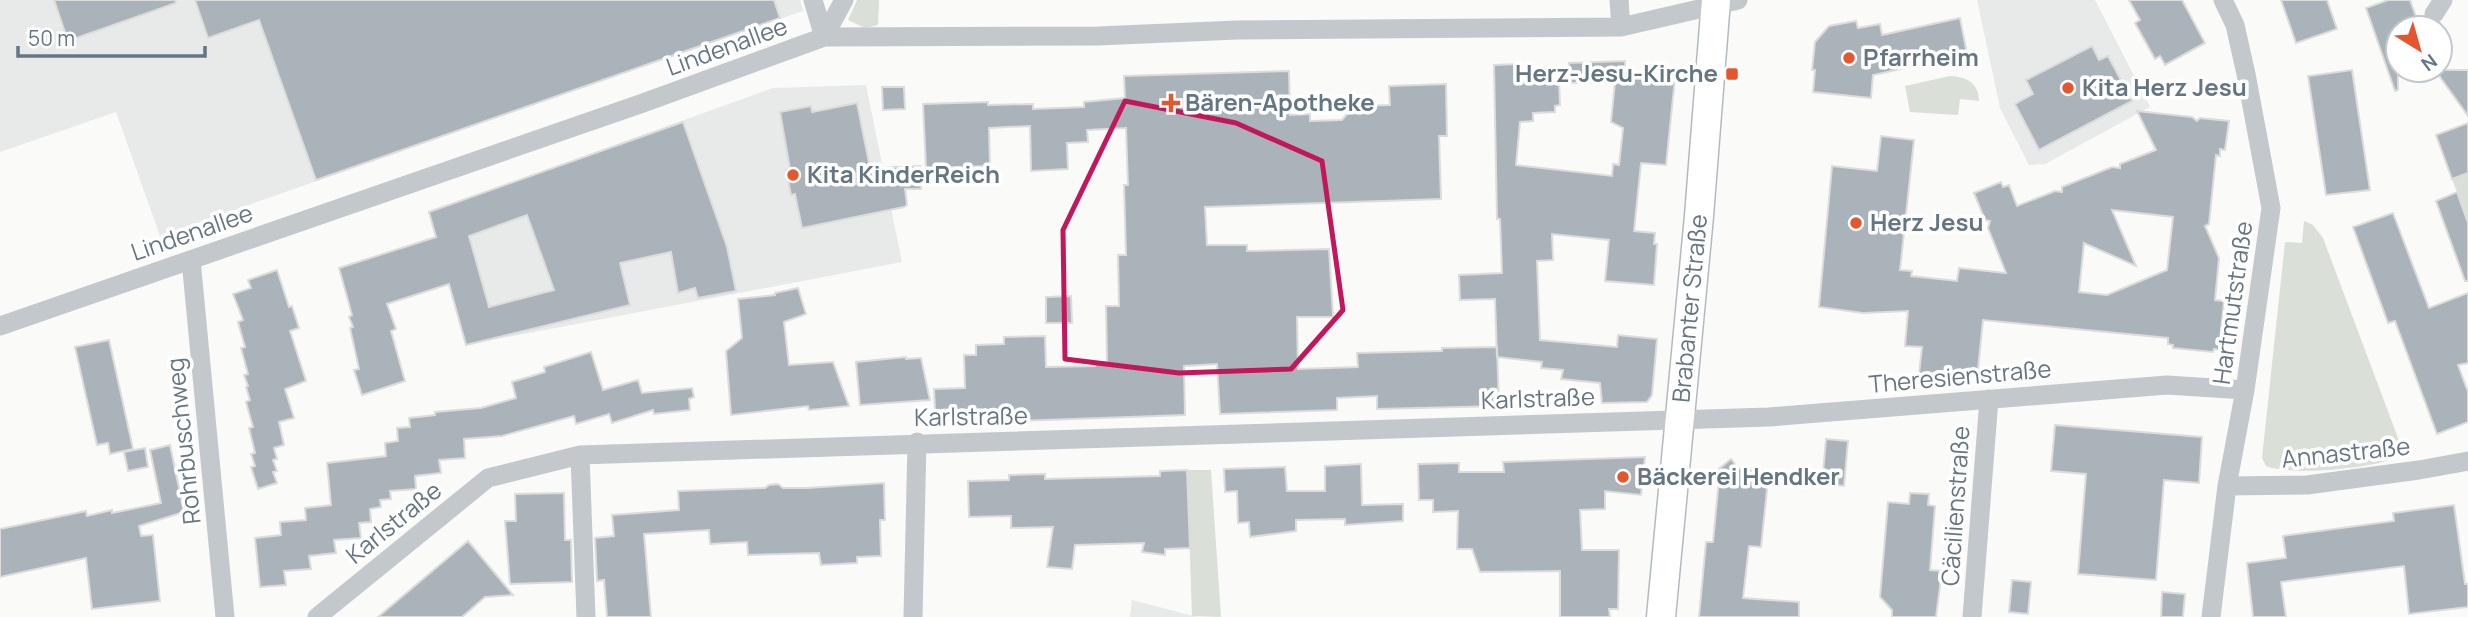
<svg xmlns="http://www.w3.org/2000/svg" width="2468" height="617" font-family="Manrope,sans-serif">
<rect width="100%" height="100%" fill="#fafaf8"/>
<path fill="#e8e9e9" d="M0,0H800L803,11L160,236L116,112L0,152Z
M1977,0H2095L2150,107L2045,164L2029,165L2000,108Z
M866,85L902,262L466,345L428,212L773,88Z
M1132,600L1197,617H1130Z"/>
<path fill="#dadfd7" d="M857,0H879L878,25L865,28L848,20Z
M1950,76C1967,77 1979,83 1979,101L1960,99L1958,115L1910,112L1905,86Z
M2468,173V220L2452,179Z
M2304,221L2313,225L2323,238L2401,446L2399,456C2376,469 2290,476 2266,466L2262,458L2285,242L2302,243Z
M1187,470H1211L1221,617L1192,616Z"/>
<path fill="#aab3b9" stroke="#dcdcda" stroke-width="2" fill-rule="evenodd" d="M54,0H175L176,3L68,41Z
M195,0H774L780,18L316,180L259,20L208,38Z
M2129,0H2182L2205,43L2165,65L2160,56L2155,59L2135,23L2140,20Z
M2281,0H2327L2337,29L2296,43Z
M2388,0H2410L2420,28H2398V90L2395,91L2366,8Z
M1960,18L1968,59L1949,63L1948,59L1873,75L1871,98L1813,92L1815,70H1812L1815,42L1829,26L1856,21L1858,28L1880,24L1882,35Z
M2092,46L2099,60L2108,56L2132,101L2039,150L2015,104L2033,94L2026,80Z
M1625,61V73L1675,78L1666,165L1641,163L1634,231L1655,233L1654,244H1657L1654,285L1605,281L1609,240L1552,234L1553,260L1537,261L1540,340L1617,347L1618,335L1657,339L1652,395L1647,402L1602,403L1600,383L1561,379L1563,370L1541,368L1542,362L1497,357L1495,299L1460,300L1459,275L1502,273L1500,219H1497L1494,65L1518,64L1519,83L1559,81L1560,105L1555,106V112L1533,113V121L1520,122L1516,165L1612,176L1613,164L1619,165L1623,128L1611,122L1615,82L1569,83V63Z
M2352,70L2370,190L2326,195L2308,76Z
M2435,70H2468V116Z
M1289,71L1290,115L1310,114V121L1342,120L1354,106L1390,105L1389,86L1446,84L1447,136H1439L1441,199L1205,207L1207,245H1247V251L1329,249L1333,317H1297L1298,369L1358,367L1357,353L1442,351V348L1497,347L1499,406L1377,409V396L1337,398V410L1220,414L1217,364L1184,366L1185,415L958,423L957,409L935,410L934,389L965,388L964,355H976V345L1004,344V337L1045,336L1046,367L1095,366L1094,362H1107L1106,306H1119L1118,255H1126L1124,185H1128L1126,128L1087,130L1088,142L1067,143L1068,169L1031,171L1030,126L989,128L990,166L926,168L923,104L988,102V105L1033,104V109L1084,107V102L1125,98L1124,76Z
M882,87H904L905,109L883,110Z
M857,103L870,168L920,166L921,189H905L907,205L904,207L802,228L795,194L791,195L786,170L790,169L780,112L811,106L812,112Z
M2137,111L2192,117L2197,121L2200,118L2229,121L2225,150L2220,149V156L2216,155L2209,224L2205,226L2219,258L2215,300L2224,301L2219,350L2214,349L2213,352L2173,348V345L2168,344V338L1983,320L1978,369L1919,374L1922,347L1905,346L1908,311L1863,313L1819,307L1832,166L1877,171L1881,136L1914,140L1900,270L1912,271L1911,276L1957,281L1959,268L2006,273L1988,228L1990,221L1985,220L1974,193L2001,182L2003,187L2009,185L2017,206L2055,191L2062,192V187L2112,167L2120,168V164L2156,150ZM2112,210L2173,217L2167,270L2107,295L2079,292L2084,243L2136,266Z
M683,122L727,247L736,291L698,298L695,288L678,293L671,252L620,263L630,305L466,345L449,284L387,304L396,329L391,331L405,381L362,395L354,370L359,369L350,328L353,327L349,317L352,315L339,268L436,237L429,212ZM527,215L554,290L489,307L469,236Z
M2468,123V173L2452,179L2436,135Z
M2457,192L2468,223V281H2465L2436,201Z
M2393,213L2429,308L2468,293V363L2458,365L2468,392V422L2437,434L2395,321L2388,323L2353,227Z
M277,270L289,307L292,306L299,328L290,331L306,381L285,389L294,418L279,422L284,445L274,448L277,459L273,460L277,471L273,472L277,483L258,489L251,467L255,466L251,454L255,453L249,428L253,427L246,402L250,400L246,387L248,386L244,375L248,374L241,348L245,347L238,322L243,320L233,294L251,288L248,280Z
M798,288L806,314L784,322L789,365L833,362L849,406L809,410L808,406L731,415L726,351L742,338L738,299L775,295V293Z
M1071,296L1072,323H1046V297Z
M109,340L133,449L110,454L108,443L97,445L75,347Z
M591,352L603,390L638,380L642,393L692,388L694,397L689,399L690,410L654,414L653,410L612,423L609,414L576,424L574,416L502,436L464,439L465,458L439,460L441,473L415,476L416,489L390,491L391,499L380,500L381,507L370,509L371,522L359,523L361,538L334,540L336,553L309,556L311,569L284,571L286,585L260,587L255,538L281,535L280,522L306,520L305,508L331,505L327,463L386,456L385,443L398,441L397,428L410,427L409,418L435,415V412L481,408L516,398L512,382L545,372L544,367Z
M906,357V359L921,358L930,400L860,405L856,362Z
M2055,425L2202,437L2199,483L2164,480L2156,580L2078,574L2086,474L2051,471Z
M1826,439L1848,441L1844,486L1822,484Z
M170,445L184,512L139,526L141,536L153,535L160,601L92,609L86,558L0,577V529L86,511L87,516L112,510V513L161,503L150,450Z
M145,448L148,467L128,471L124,452Z
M1645,457L1641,495L1605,491V509L1580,510L1582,550H1619L1618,609H1609L1610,617H1560V571L1480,572L1472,549H1457L1458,511L1433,512V500H1419L1418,464L1459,463V472H1504L1503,462Z
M1731,459L1738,468L1769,471L1761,547L1749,546L1743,598L1799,602V617H1699L1706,542H1713L1719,479L1714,473Z
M1361,464L1362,505L1403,504V521L1345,525V519L1296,520V531L1250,537L1249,522L1238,523L1237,491L1225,492L1224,469L1285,467L1287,491H1325V466Z
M1187,470L1190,548L1165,549V555L1142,552L1144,543L1075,545L1072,569L1047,567L1053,527L1011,528V516L969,517L968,481L1009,480V475L1045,474V479L1160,476V471Z
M884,483L885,520H880L881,556L857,557V563L821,565L819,553L748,555L747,542L710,544L709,530L644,534L651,617H607L604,580L597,581L595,538L614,536L612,515L679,510L678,491L765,488L769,485L778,484L783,488H807Z
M564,493L565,540H571L572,582L510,584L505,521H516L515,494Z
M1910,493L1929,494L1928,505L1935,506L1930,570L1942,571L1936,617H1892V610L1880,597L1888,502L1909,504Z
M2454,505L2465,584H2468V607L2409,614L2404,566L2281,582L2286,617H2253L2247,563L2286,558L2283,536L2394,521L2393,513Z
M468,541L513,595L485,597L462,617H378Z
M2012,580L2031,582L2028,614L2009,612Z
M2162,592L2185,594L2183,617H2161Z"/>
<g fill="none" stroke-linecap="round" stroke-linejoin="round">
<defs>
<g id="secondary">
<path id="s1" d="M1661,617L1699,216L1716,0"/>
</g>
</defs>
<use href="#secondary" stroke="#b3babf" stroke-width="31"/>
<path stroke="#c3c8cc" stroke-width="19" d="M813,0L824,37
M1619,0L1621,27
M2434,14L2443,0
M824,37L844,0
M191,260L225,617
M0,326L643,103L824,37L1098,36L1237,30L1621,27L1738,0
M580,455L586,617
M2227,486L2307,485L2419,470L2468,461
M317,617L488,478L580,455L1769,417L2167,385L2245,390
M913,617L917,442
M1972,617L1989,399
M2211,617L2227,486L2245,390L2271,208L2246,74L2235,25L2223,0"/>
<use href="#secondary" stroke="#fff" stroke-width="28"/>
</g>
<path fill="none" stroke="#c2185b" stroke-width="5" stroke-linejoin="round" d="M1125,101L1236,123L1322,161L1343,310L1291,369L1179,373L1065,359L1063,230Z"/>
<g fill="#e4572e" stroke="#fff" stroke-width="2.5">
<circle cx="1849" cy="58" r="7"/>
<rect x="1725" y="67" width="14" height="14" rx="3.5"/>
<circle cx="2068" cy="88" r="7"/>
<path d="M1167.5 92.5h7v7h7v7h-7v7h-7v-7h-7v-7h7z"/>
<circle cx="793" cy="175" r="7"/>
<circle cx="1856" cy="223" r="7"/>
<circle cx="1623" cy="477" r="7"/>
</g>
<g text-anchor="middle" stroke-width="7" stroke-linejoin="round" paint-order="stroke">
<g font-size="24" fill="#657683" stroke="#fff">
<text transform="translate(727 47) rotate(-20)" y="8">Lindenallee</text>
<text transform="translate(192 233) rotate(-19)" y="8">Lindenallee</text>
<text transform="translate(2233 303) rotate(-82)" y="8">Hartmutstraße</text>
<text dy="8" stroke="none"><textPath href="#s1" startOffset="310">Brabanter Straße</textPath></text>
<text transform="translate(1960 377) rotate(-5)" y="8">Theresienstraße</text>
<text transform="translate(1538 399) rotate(-2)" y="8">Karlstraße</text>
<text transform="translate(971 417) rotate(-1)" y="8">Karlstraße</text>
<text transform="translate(184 441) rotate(-96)" y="8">Rohrbuschweg</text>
<text transform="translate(2346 453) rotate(-6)" y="8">Annastraße</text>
<text transform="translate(1956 506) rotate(-86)" y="8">Cäcilienstraße</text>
<text transform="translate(394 523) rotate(-39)" y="8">Karlstraße</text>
</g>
<g font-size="24" font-weight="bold" fill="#657683" stroke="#fff" text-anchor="start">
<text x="1863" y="66">Pfarrheim</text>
<text x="1718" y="82" text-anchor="end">Herz-Jesu-Kirche</text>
<text x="2082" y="96">Kita Herz Jesu</text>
<text x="1185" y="111">Bären-Apotheke</text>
<text x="807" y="183">Kita KinderReich</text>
<text x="1870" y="231">Herz Jesu</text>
<text x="1637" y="485">Bäckerei Hendker</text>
</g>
</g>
<g transform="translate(2419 49) rotate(143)"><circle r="33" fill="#ffffff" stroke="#c1c8cd" stroke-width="2"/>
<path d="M0-5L12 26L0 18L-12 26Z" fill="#e4572e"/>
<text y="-10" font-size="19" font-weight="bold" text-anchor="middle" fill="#657683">N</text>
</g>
<path d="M18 46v10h187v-10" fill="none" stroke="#657683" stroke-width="3.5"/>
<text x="28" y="46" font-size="21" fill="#657683" stroke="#ffffff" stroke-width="5" paint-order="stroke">50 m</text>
</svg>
